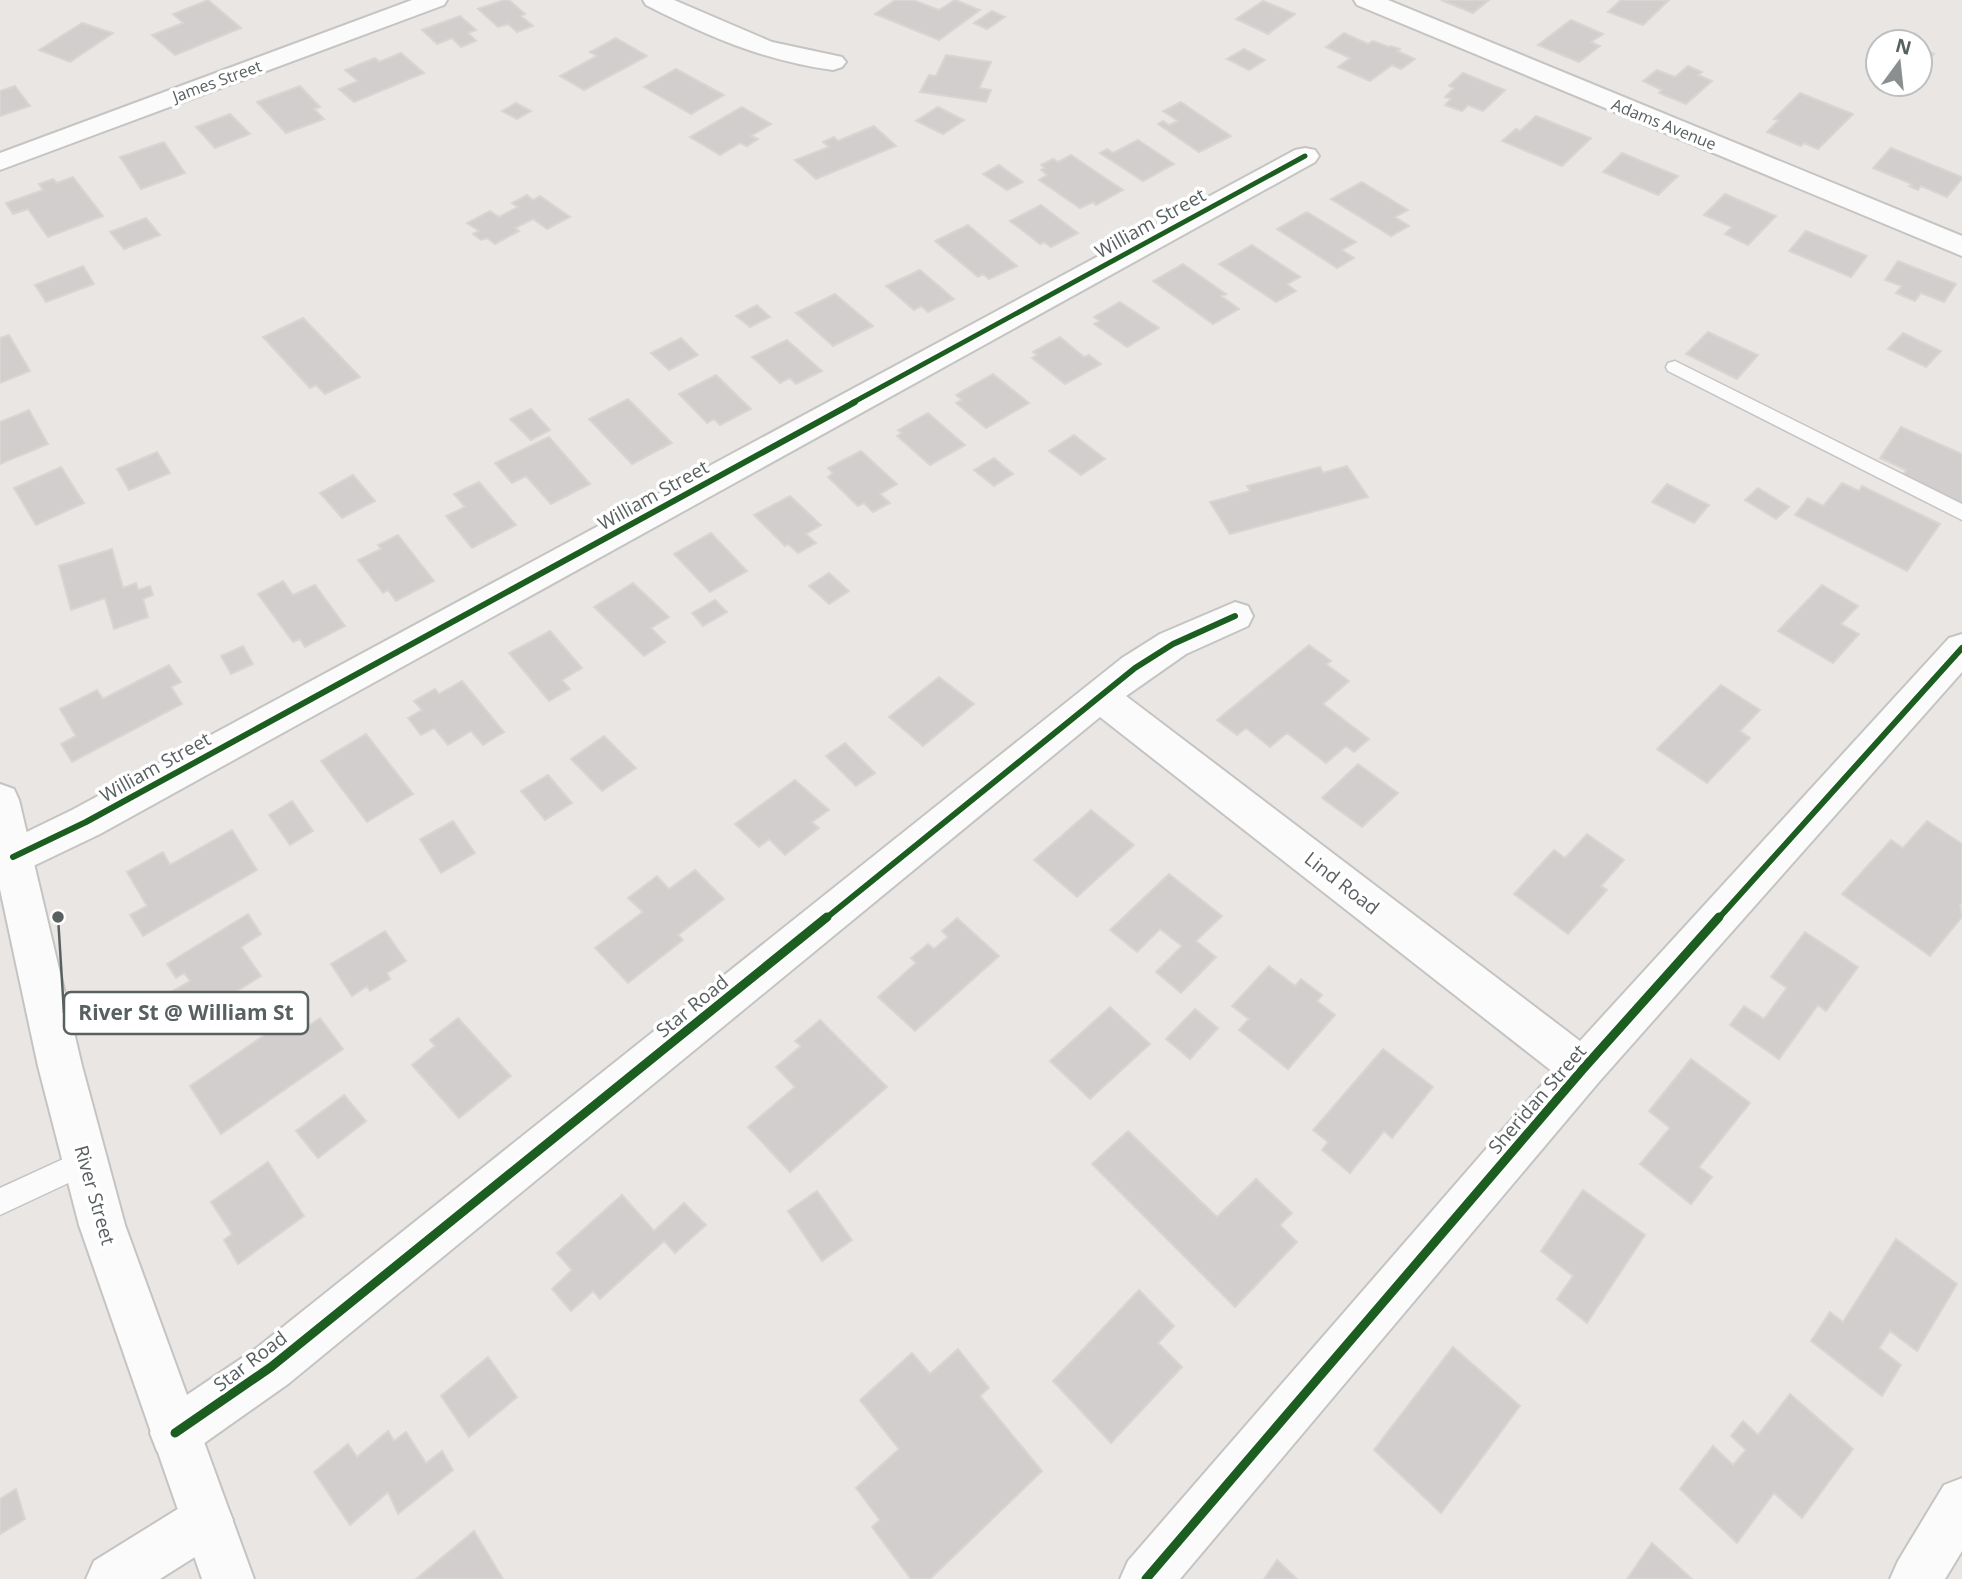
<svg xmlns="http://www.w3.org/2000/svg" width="1962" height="1579" font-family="'Open Sans',sans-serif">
<rect width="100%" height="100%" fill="#eae6e3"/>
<path fill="#d1cecd" stroke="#d9d5d2" stroke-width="2" d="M208,0L241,28L175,55L152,35L183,23L173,14Z
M504,0H509L525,14L521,16L533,26L517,32L508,24L498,27L478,9Z
M895,0H913L939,10L955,0L980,10L939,40L875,14Z
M1441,0H1489L1473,13Z
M1621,0H1669L1643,25L1608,12Z
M1263,1L1295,14L1268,34L1236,19Z
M992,11L1005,17L987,29L974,23Z
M460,16L476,30L468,33L476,41L461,47L452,38L437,44L422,30Z
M1571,20L1603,34L1591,42L1600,46L1579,62L1538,45Z
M82,23L113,33L70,62L39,50Z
M1344,33L1368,44L1373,41L1389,47L1391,46L1400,49L1397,51L1415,59L1401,69L1392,65L1370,81L1338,67L1350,58L1326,47Z
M616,38L647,56L584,90L560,76L597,56L590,52Z
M1244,49L1265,60L1249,70L1227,59Z
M1920,49L1934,54L1920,67Z
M401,53L424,73L354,102L339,89L358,81L345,70L375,58L379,62Z
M946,55L991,62L979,88L991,90L986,102L920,92L929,75L936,76Z
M1688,66L1702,72L1698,75L1712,81L1686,104L1659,93L1662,90L1643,81L1657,70L1675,77Z
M676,69L724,95L691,114L644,87Z
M1463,73L1505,90L1483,111L1468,105L1462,111L1445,105L1451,99L1445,97L1454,88L1449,86Z
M15,86L30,106L0,116V91Z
M300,86L320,107L314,109L324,119L286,133L257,102Z
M1800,93L1853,114L1818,149L1804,143L1801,146L1767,132L1779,120L1774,119Z
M1181,102L1231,136L1199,152L1158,124L1163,121L1169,125L1178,121L1163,111Z
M516,103L531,111L517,119L502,111Z
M742,107L771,124L751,136L758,139L747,146L740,143L720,155L690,137Z
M938,107L964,120L943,134L916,121Z
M230,114L250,134L215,148L196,127Z
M1536,116L1591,138L1562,166L1502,141L1516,129L1520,131Z
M874,126L896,146L816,179L795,160L829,147L823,142L834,137L838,141Z
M1138,140L1174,164L1143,181L1100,153L1107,149L1113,153Z
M164,142L185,173L141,189L120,157Z
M1891,148L1962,177V179L1947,197L1921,186L1918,190L1909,186L1912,184L1873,168Z
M1622,153L1678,176L1658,195L1603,172Z
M1071,155L1123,190L1096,205L1093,202L1080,208L1039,180L1047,175L1041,170L1045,168L1041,165L1053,159L1058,162Z
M999,165L1023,182L1007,190L983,174Z
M73,177L103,216L48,237L28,209L13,214L6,203L43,190L39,184L53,179L57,183Z
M1362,182L1408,210L1395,217L1409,226L1391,236L1331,199Z
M1725,194L1776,216L1748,245L1725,234L1732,227L1704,215Z
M527,195L533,200L540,196L570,217L547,229L533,219L515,228L519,231L495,244L487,238L481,240L473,234L479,231L467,223L490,211L499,217L518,207L512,203Z
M1041,205L1078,233L1051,247L1044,242L1040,244L1010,221Z
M1307,212L1356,242L1342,250L1354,258L1337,268L1277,229Z
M146,218L160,235L124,249L110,232Z
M968,225L1017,266L989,279L983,274L978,277L935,241Z
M1806,231L1867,256L1851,277L1789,251Z
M1252,245L1300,277L1287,284L1296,291L1276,302L1219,264Z
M1898,261L1956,284L1944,302L1921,293L1915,301L1896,293L1902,286L1885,280Z
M1183,264L1226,294L1221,296L1239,309L1213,324L1153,281Z
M83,266L94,284L46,302L35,285Z
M920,270L954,299L928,312L921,306L914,310L886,286Z
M835,294L873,326L833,346L796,313Z
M1120,302L1159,328L1127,347L1094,324L1100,321L1094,317Z
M757,305L770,317L750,327L736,316Z
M303,318L360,377L325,394L316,385L310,388L263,337Z
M1708,332L1758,355L1737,379L1686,354Z
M1903,333L1941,351L1926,367L1888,349Z
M9,335L30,371L0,383V338Z
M1060,337L1084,357L1089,355L1101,364L1065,384L1032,358L1037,355L1033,352Z
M681,338L698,355L669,370L651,353Z
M787,340L822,371L796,384L790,378L780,383L752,357Z
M993,374L1029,403L986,428L956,403L962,400L956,395Z
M716,375L751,409L720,425L714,419L707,423L679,394Z
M628,399L672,443L632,464L589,419Z
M531,409L550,430L531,440L510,419Z
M29,410L48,444L0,464V422Z
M928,413L965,445L930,465L897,436L902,433L898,430Z
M1901,427L1962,454V507L1901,479L1906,470L1880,458Z
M1074,435L1105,459L1081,475L1049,451Z
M549,437L590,484L551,504L526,476L512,483L495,463Z
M861,451L897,484L880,494L890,503L873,512L864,503L858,506L828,477L833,473L828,468Z
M157,452L170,473L129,490L117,469Z
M994,458L1013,474L994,486L974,470Z
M1347,466L1368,497L1230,534L1210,502L1250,491L1247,486L1320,467L1323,473Z
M61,467L84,503L36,525L14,488Z
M353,475L375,501L342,518L320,493Z
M479,482L516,525L472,548L446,516L465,507L454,494Z
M1842,483L1859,491L1862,486L1940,524L1907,571L1795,515L1808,498L1823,506Z
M1667,484L1709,505L1694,523L1652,502Z
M1758,488L1789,507L1776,519L1745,500Z
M790,496L821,525L806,534L816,543L798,553L788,544L785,546L754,515Z
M711,533L747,571L710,592L674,554Z
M398,535L434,581L396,601L388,590L383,593L358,560L381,549L378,545Z
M112,549L123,588L136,583L138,590L150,586L153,595L143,599L148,617L114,629L105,598L71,610L59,566Z
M829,573L849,591L829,604L809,586Z
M283,581L293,595L315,585L345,626L305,647L300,639L293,642L258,594Z
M633,583L669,617L651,628L665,642L644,656L594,607Z
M1822,585L1858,606L1841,624L1859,634L1833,663L1778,631Z
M715,600L727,612L703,626L692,613Z
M550,631L582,668L562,680L570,689L549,701L509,653Z
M1309,645L1331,661L1326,664L1349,681L1323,704L1369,739L1354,752L1346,746L1326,763L1287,733L1270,747L1246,728L1237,735L1217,720Z
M243,646L253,664L231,674L221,656Z
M169,665L181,682L171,687L182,704L72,762L61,744L76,736L60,709L97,690L103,699Z
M939,677L974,704L923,746L889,717Z
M462,681L504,732L483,745L471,731L448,745L434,728L421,735L408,718L422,710L414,701L435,689L439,694Z
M1721,685L1760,710L1740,731L1750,738L1707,783L1657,749Z
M366,734L413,794L367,822L321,761Z
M604,736L636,768L602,791L571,759Z
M845,743L875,773L856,786L826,756Z
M1358,764L1398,793L1362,827L1322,798Z
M548,775L572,803L545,820L521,791Z
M795,780L829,810L812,822L819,828L785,855L769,839L759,847L735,824Z
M292,801L313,831L290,845L269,815Z
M1091,810L1134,845L1077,897L1034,860Z
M453,821L475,853L441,873L420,839Z
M1927,821L1962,844V902L1960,905L1962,917L1930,956L1842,894L1891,840L1903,848Z
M232,830L257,870L143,936L130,915L147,906L127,872L163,852L170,865Z
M1587,834L1624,860L1601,886L1607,890L1568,934L1514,894L1554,850L1565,858Z
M695,870L724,899L678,935L683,940L628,983L595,948L643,912L628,898L657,876L669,889Z
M1169,874L1222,916L1196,941L1216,957L1181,993L1156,972L1182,946L1160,929L1137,952L1110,930Z
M248,914L261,934L241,947L261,976L189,1021L171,992L190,981L184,973L176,978L167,964Z
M957,918L999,956L915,1031L878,997L916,963L911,958L928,944L934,949L948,937L942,931Z
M385,931L406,961L387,973L390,979L370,991L367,986L352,996L331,964Z
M1805,932L1858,967L1826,1011L1818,1005L1779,1059L1730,1025L1744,1006L1764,1019L1787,988L1771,977Z
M1269,966L1295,986L1301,979L1322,995L1317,1001L1335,1015L1288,1069L1239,1030L1249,1019L1232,1006Z
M1110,1007L1150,1044L1090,1099L1050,1061Z
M1195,1009L1218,1028L1190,1059L1166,1039Z
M320,1018L343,1049L221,1134L190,1086L285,1021L295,1035Z
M458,1018L511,1076L459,1118L412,1065L435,1046L430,1040Z
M820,1020L887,1087L790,1172L748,1127L795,1087L776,1067L801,1046L795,1041Z
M1383,1049L1433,1087L1392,1138L1384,1131L1350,1173L1322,1150L1328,1142L1313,1130Z
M1691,1059L1750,1103L1699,1167L1712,1177L1691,1204L1640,1164L1670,1128L1649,1111Z
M344,1095L366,1121L318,1158L296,1131Z
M1128,1131L1217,1217L1256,1179L1292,1213L1280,1225L1297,1242L1235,1307L1092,1164Z
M268,1162L304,1216L238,1264L224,1240L232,1234L211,1202Z
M1583,1190L1645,1235L1587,1323L1557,1299L1573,1276L1541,1251Z
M817,1191L852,1240L822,1261L788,1211Z
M622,1195L654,1231L684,1203L706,1225L675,1253L664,1241L600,1299L593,1291L571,1311L552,1289L572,1270L557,1253Z
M1896,1239L1957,1284L1917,1351L1890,1331L1879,1348L1901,1365L1882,1396L1811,1341L1830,1312L1843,1322Z
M1139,1290L1174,1326L1158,1343L1182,1367L1111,1443L1053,1381Z
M1453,1347L1520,1406L1441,1513L1374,1450Z
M958,1349L989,1388L980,1396L1042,1471L930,1579H911L872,1527L880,1520L856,1488L899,1449L860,1400L912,1353L930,1374Z
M488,1357L517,1397L469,1437L441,1396Z
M1790,1394L1853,1449L1802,1518L1774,1493L1737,1543L1680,1489L1713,1446L1733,1465L1746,1450L1731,1436L1743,1421L1758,1435Z
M388,1431L394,1441L406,1432L426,1463L442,1451L453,1470L398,1514L388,1492L350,1525L314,1472L348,1444L357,1457Z
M16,1489L25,1519L0,1534V1499Z
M474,1531L503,1579H416Z
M1652,1543L1692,1579H1627Z
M1277,1560L1297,1579H1264Z"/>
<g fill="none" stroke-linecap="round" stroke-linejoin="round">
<defs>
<path id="lane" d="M1675,361L1962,504V520L1668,371L1666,367L1668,363Z
M85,1149L94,1153L98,1162L94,1171L0,1215V1188Z"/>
<path id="street" d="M412,0H447L444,5L0,170V153Z
M643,0H674L772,42L842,57L846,62L842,67L833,70C765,61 707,36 646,5Z
M1354,0H1388L1962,236V256L1357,5Z
M1305,148L1315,150L1319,156L1315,162L100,834L27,869L13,874L0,869V845L72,810L1295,150Z
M1235,602L1248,606L1253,616L1248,626L1186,654L1126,696L1580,1041L1949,638L1962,634V672L1598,1083L1180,1579H1120L1128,1561L1553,1072L1100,717L288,1384L193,1451L175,1458L157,1451L150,1433L157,1415L254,1350L1122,658L1160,634Z
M1962,1478V1551L1945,1579H1890L1898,1561L1944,1485Z
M207,1494L225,1502L233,1520L225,1538L160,1579H86L94,1561L189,1502Z"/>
<path id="secondary" d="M0,784L14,789L19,800L82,1066L125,1225L254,1579H202L79,1225L38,1066L0,889Z"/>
</defs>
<use href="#lane" stroke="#c4c4c3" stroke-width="3"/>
<use href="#street" stroke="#c4c4c3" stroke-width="4"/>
<use href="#secondary" stroke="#c3c4c3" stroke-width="4"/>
<use href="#lane" fill="#fcfbfb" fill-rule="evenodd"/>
<use href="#street" fill="#fcfbfb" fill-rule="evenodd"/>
<use href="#secondary" fill="#fcfbfb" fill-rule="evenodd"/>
<defs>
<path id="cycleway-far2" d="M852,403L1305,156"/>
<path id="cycleway-far1" d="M13,857L86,822L855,402
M825,919L1135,668L1173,644L1235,616
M1718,919L1962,648"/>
<path id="cycleway" d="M175,1433L271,1367L827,917
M1146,1579L1583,1069L1719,917"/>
</defs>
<use href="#cycleway-far2" stroke="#fff" stroke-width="9"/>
<use href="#cycleway-far1" stroke="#fff" stroke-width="10"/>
<use href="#cycleway" stroke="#fff" stroke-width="13"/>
<use href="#cycleway-far2" stroke="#1b5e20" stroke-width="5"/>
<use href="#cycleway-far1" stroke="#1b5e20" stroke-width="6"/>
<use href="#cycleway" stroke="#1b5e20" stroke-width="9"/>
</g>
<g text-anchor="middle" stroke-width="7" stroke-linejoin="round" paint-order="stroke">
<g font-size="16" fill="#596062" stroke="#fff">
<text transform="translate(217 81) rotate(-20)" y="6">James Street</text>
<text transform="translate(1664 124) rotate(22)" y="6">Adams Avenue</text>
</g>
<g font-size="19" fill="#596062" stroke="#fff">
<text transform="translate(1150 223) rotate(-29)" y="7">William Street</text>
<text transform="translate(653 495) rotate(-29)" y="7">William Street</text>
<text transform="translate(155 767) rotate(-29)" y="7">William Street</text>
<text transform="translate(1342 883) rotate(38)" y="7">Lind Road</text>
<text transform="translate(692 1006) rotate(-39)" y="7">Star Road</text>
<text transform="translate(1537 1099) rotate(-49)" y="7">Sheridan Street</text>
<text transform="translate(95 1195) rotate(74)" y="7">River Street</text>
<text transform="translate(250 1361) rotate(-37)" y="7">Star Road</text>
</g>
</g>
<path fill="none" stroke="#596062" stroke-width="2.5" d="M58 917L64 1013"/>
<circle fill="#596062" stroke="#fff" stroke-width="2.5" cx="58" cy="917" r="7"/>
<rect fill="#fff" stroke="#596062" stroke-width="2.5" x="64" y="992" width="244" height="42" rx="7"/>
<g font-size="21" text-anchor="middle" font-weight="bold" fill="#596062">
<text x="186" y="1020">River St @ William St</text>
</g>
<g transform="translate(1899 63) rotate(15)"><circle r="33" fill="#ffffff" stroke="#bdbfc0" stroke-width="2"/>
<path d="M0-5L12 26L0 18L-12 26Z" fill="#8c8f8f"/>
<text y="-10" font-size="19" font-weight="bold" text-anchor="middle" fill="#596062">N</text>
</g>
</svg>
